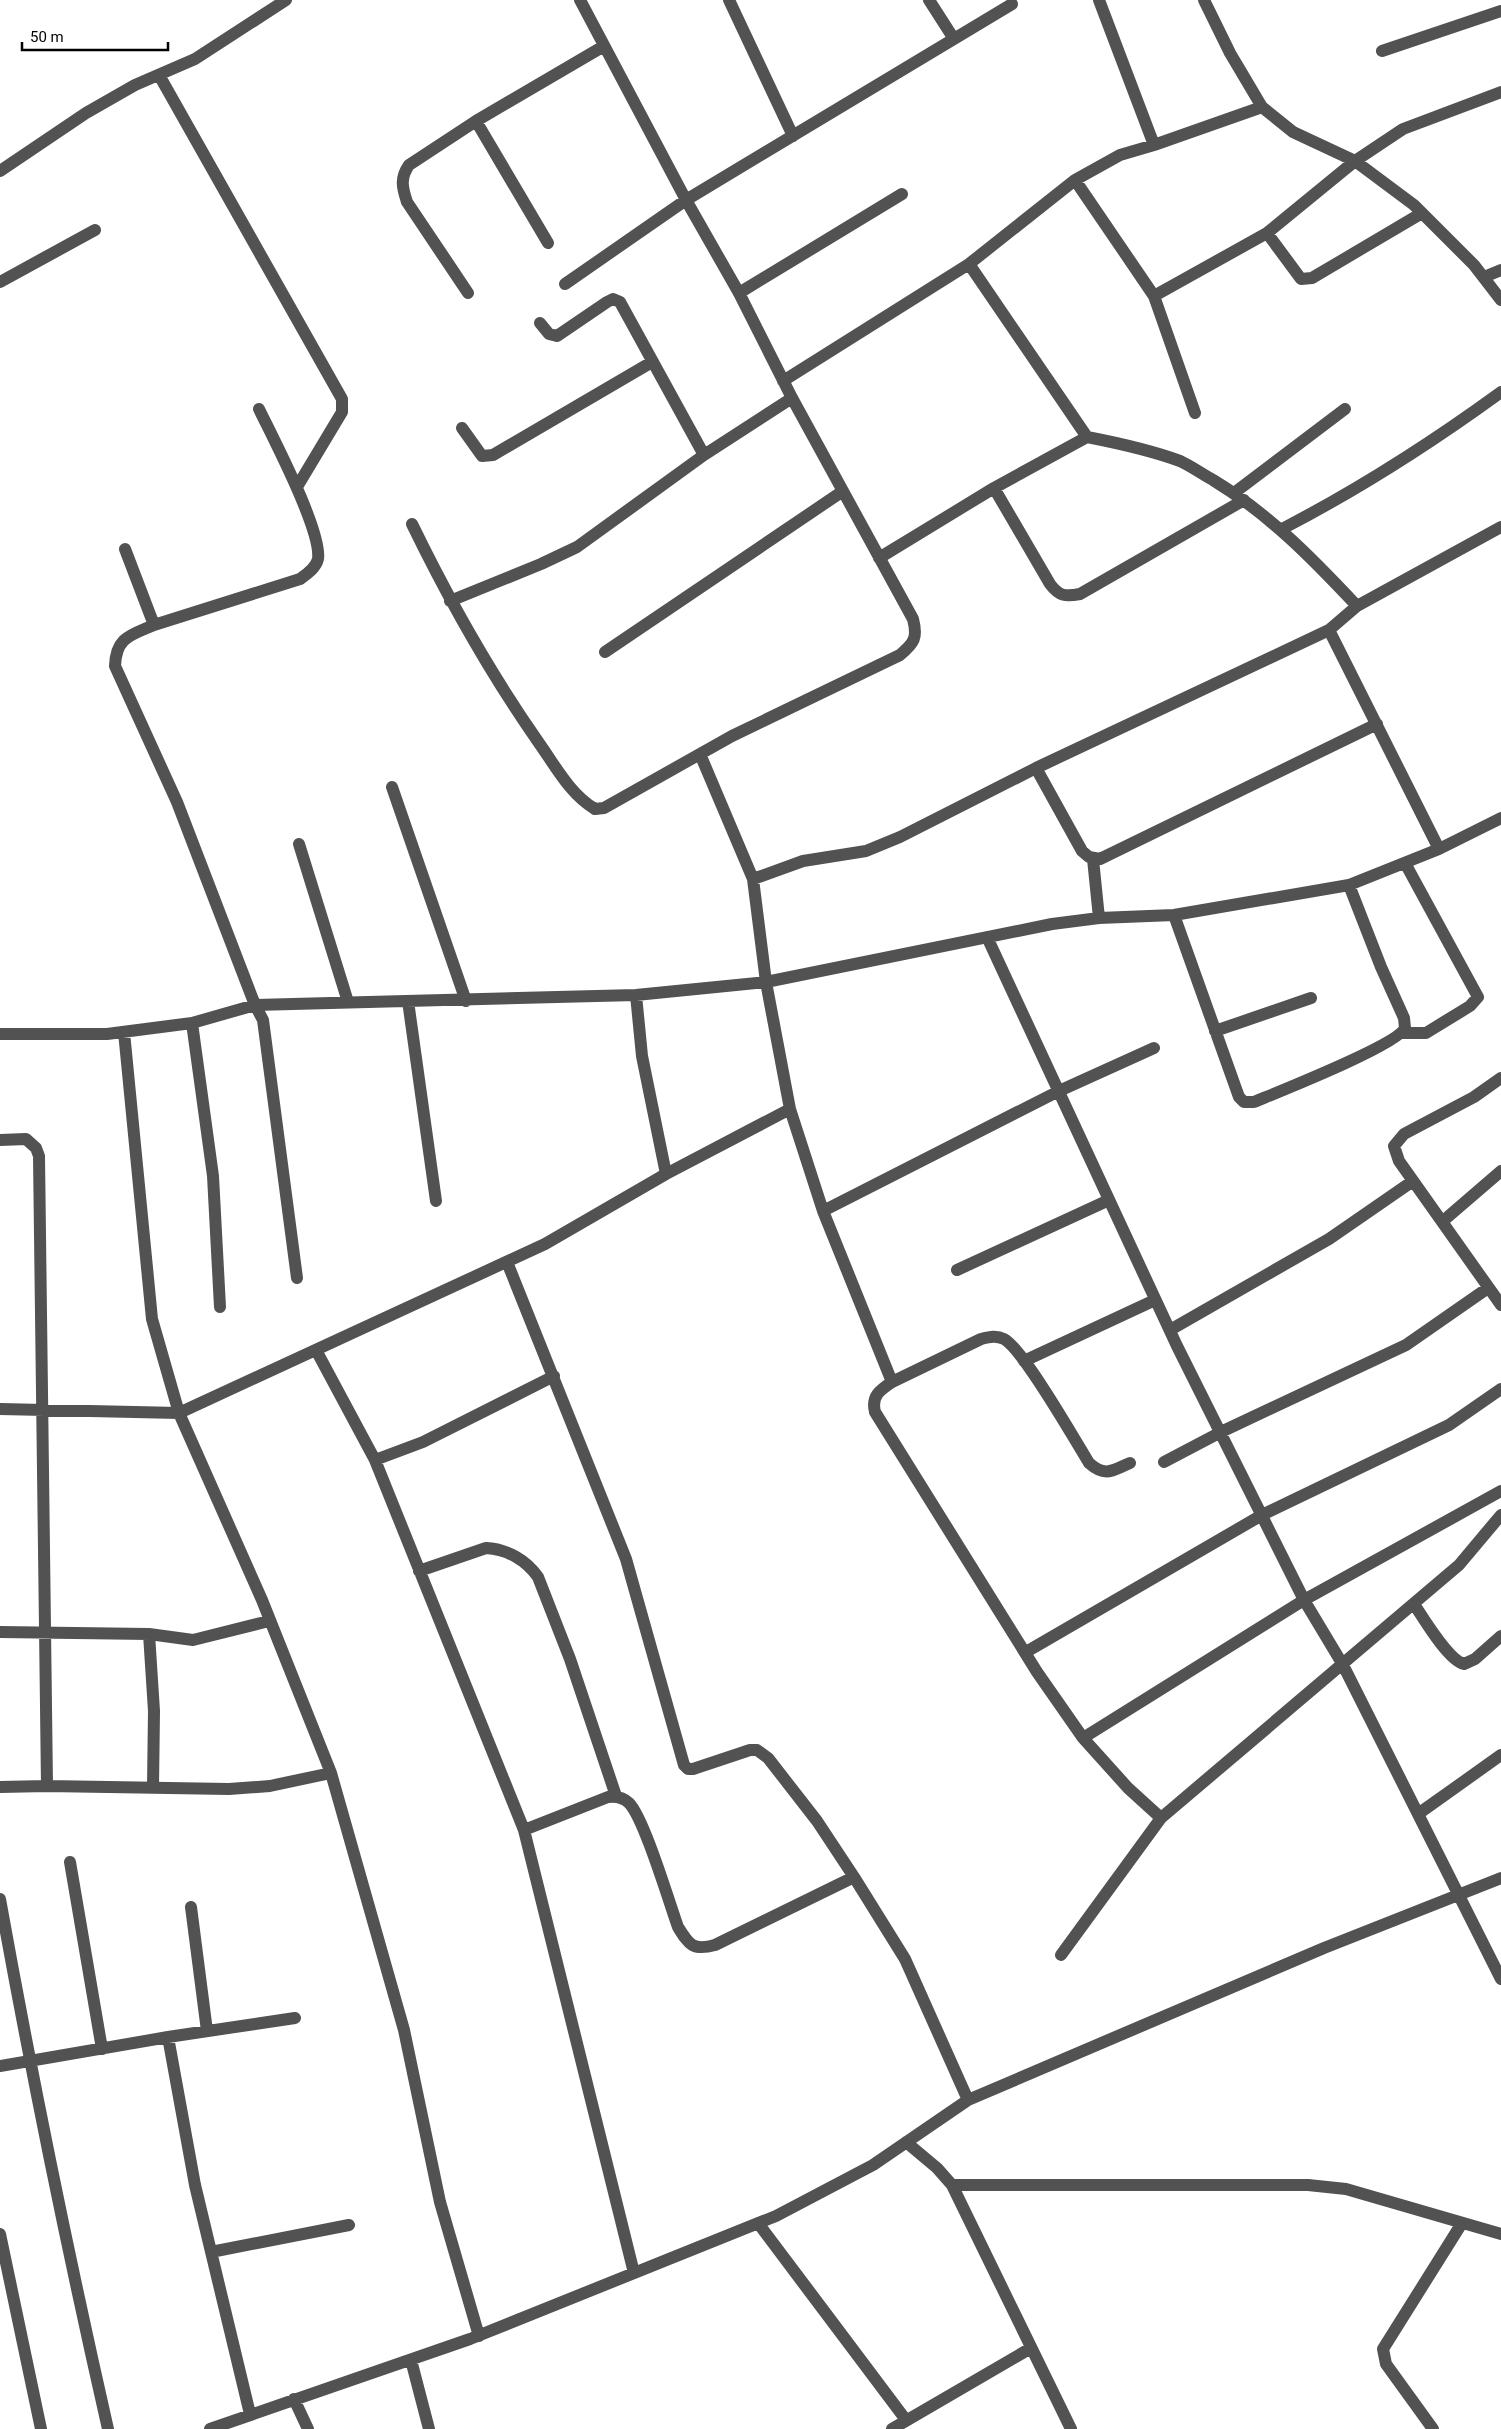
<svg xmlns="http://www.w3.org/2000/svg" width="1501" height="2429" font-family="Roboto,sans-serif">
<rect width="100%" height="100%" fill="#fff"/>
<g fill="none" stroke-linecap="round" stroke-linejoin="round">
<path stroke="#525252" stroke-width="12" d="M729,0L793,136
M929,0L954,39
M1099,0L1154,145
M1204,0L1230,53L1262,107L1293,132L1355,161L1414,205L1474,265L1501,300
M1382,51L1501,11
M159,75L342,399V412L297,487
M476,121L548,243
M0,171L86,113L135,85L195,59L286,0
M1075,180L1154,296L1195,413
M1267,233L1301,279L1312,278L1422,213
M969,264L1087,437C1118,443 1150,450 1180,461C1191,466 1202,474 1213,480C1269,514 1312,558 1357,606
M1484,277L1501,270
M0,282L95,230
M565,284L686,200L1012,4
M468,293L407,202C402,187 400,178 409,165L476,121L604,46
M739,293L902,194
M1154,296L1267,233L1355,161L1403,129L1501,92
M540,323L549,334L557,336L607,302L613,299L620,302L704,455
M783,381L969,264L1075,180L1120,155L1154,145L1262,107
M259,409C273,438 322,531 318,559C316,568 307,574 300,579L154,625C131,635 116,637 115,666L177,802L255,1005L263,1020L297,1278
M462,428L482,456L493,455L652,362
M994,488L1050,584C1059,596 1065,597 1080,594L1244,500
M1234,493L1345,409
M412,524C449,600 490,673 539,743C556,767 570,794 595,809L604,808L732,736L900,655C914,643 918,638 913,619L792,398L739,293L686,200L580,0
M1282,529C1359,489 1431,443 1501,392
M125,549L154,625
M879,558L994,488L1087,437
M450,601L541,564L577,547L704,455L792,398
M1329,630L1439,849
M605,652L843,491
M700,754L753,879L766,982L790,1109L823,1211L892,1382
M1036,768L1082,851L1089,857L1100,859L1377,724
M392,787L466,1001
M299,844L348,1002
M1093,859L1099,918
M753,879L803,861L866,851L900,837L1036,768L1329,630L1357,606L1501,527
M1174,915L1239,1097L1244,1102H1254C1278,1092 1397,1045 1405,1028L1404,1018L1381,967L1349,885
M987,937L1177,1346L1304,1600L1343,1665L1501,1979
M636,995L642,1056L666,1174
M408,1001L436,1201
M192,1023L213,1176L220,1307
M1215,1031L1311,998
M124,1032L152,1319L179,1413L262,1600L331,1773L404,2030L440,2202L479,2336
M1403,1033H1426L1470,1006L1478,997L1405,863
M0,1034H107L192,1023L255,1005L636,995L766,982L1052,924L1099,918L1174,915L1349,885L1439,849L1501,818
M1501,1078L1474,1097L1404,1134L1394,1146L1399,1161L1501,1305
M0,1140L26,1139L36,1148L39,1156L47,1786
M823,1211L1059,1091L1154,1048
M1443,1221L1501,1171
M507,1262L626,1559L684,1765L688,1769H693L750,1750H757L768,1758L817,1821L854,1877L905,1959L968,2100
M957,1270L1109,1200
M1170,1330L1329,1239L1413,1181
M316,1350L375,1460L524,1830L634,2273
M1024,1361L1155,1300
M0,1409L179,1413L545,1244L666,1174L790,1109
M375,1460L423,1442L554,1376
M1164,1462L1223,1431L1406,1345L1488,1288
M1130,1463C1113,1470 1106,1478 1089,1463C1075,1440 1023,1349 1004,1339C996,1335 989,1337 981,1339L892,1382C880,1390 871,1396 875,1412L1037,1672L1083,1738L1128,1788L1161,1818
M419,1571L486,1548C507,1549 526,1560 538,1577L570,1659L616,1796
M1414,1604C1424,1619 1448,1660 1464,1664L1475,1659L1501,1636
M0,1632L149,1634L193,1640L269,1621
M149,1634L154,1711L153,1787
M1026,1652L1262,1515L1449,1425L1501,1389
M1083,1738L1304,1600L1501,1491
M0,1787L47,1786L229,1789L270,1786L331,1773
M1418,1814L1501,1755
M524,1830L608,1797C616,1796 623,1797 629,1803C644,1818 669,1902 678,1927C689,1945 693,1951 715,1945L854,1877
M70,1862L102,2049
M0,1899C32,2077 68,2253 108,2429
M191,1907L207,2031
M1061,1955L1161,1818L1459,1565L1501,1515
M168,2037L195,2185L250,2414
M0,2066L168,2037L295,2018
M906,2142L937,2168L952,2185L1071,2429
M952,2185H1308L1346,2189L1501,2234
M758,2223L906,2420
M0,2234L41,2429
M211,2252L349,2225
M411,2360L429,2429
M294,2399L308,2429
M210,2429L470,2339L776,2216L873,2165L968,2100L1324,1948L1501,1878
M892,2429L1031,2348
M1433,2429L1386,2364L1383,2349L1462,2223"/>
</g>
<path d="M22 42v8h146v-8" fill="none" stroke="#000000" stroke-width="2.5"/>
<text x="30" y="42" font-size="15" fill="#000000" stroke="#ffffff" stroke-width="4" paint-order="stroke">50 m</text>
</svg>
